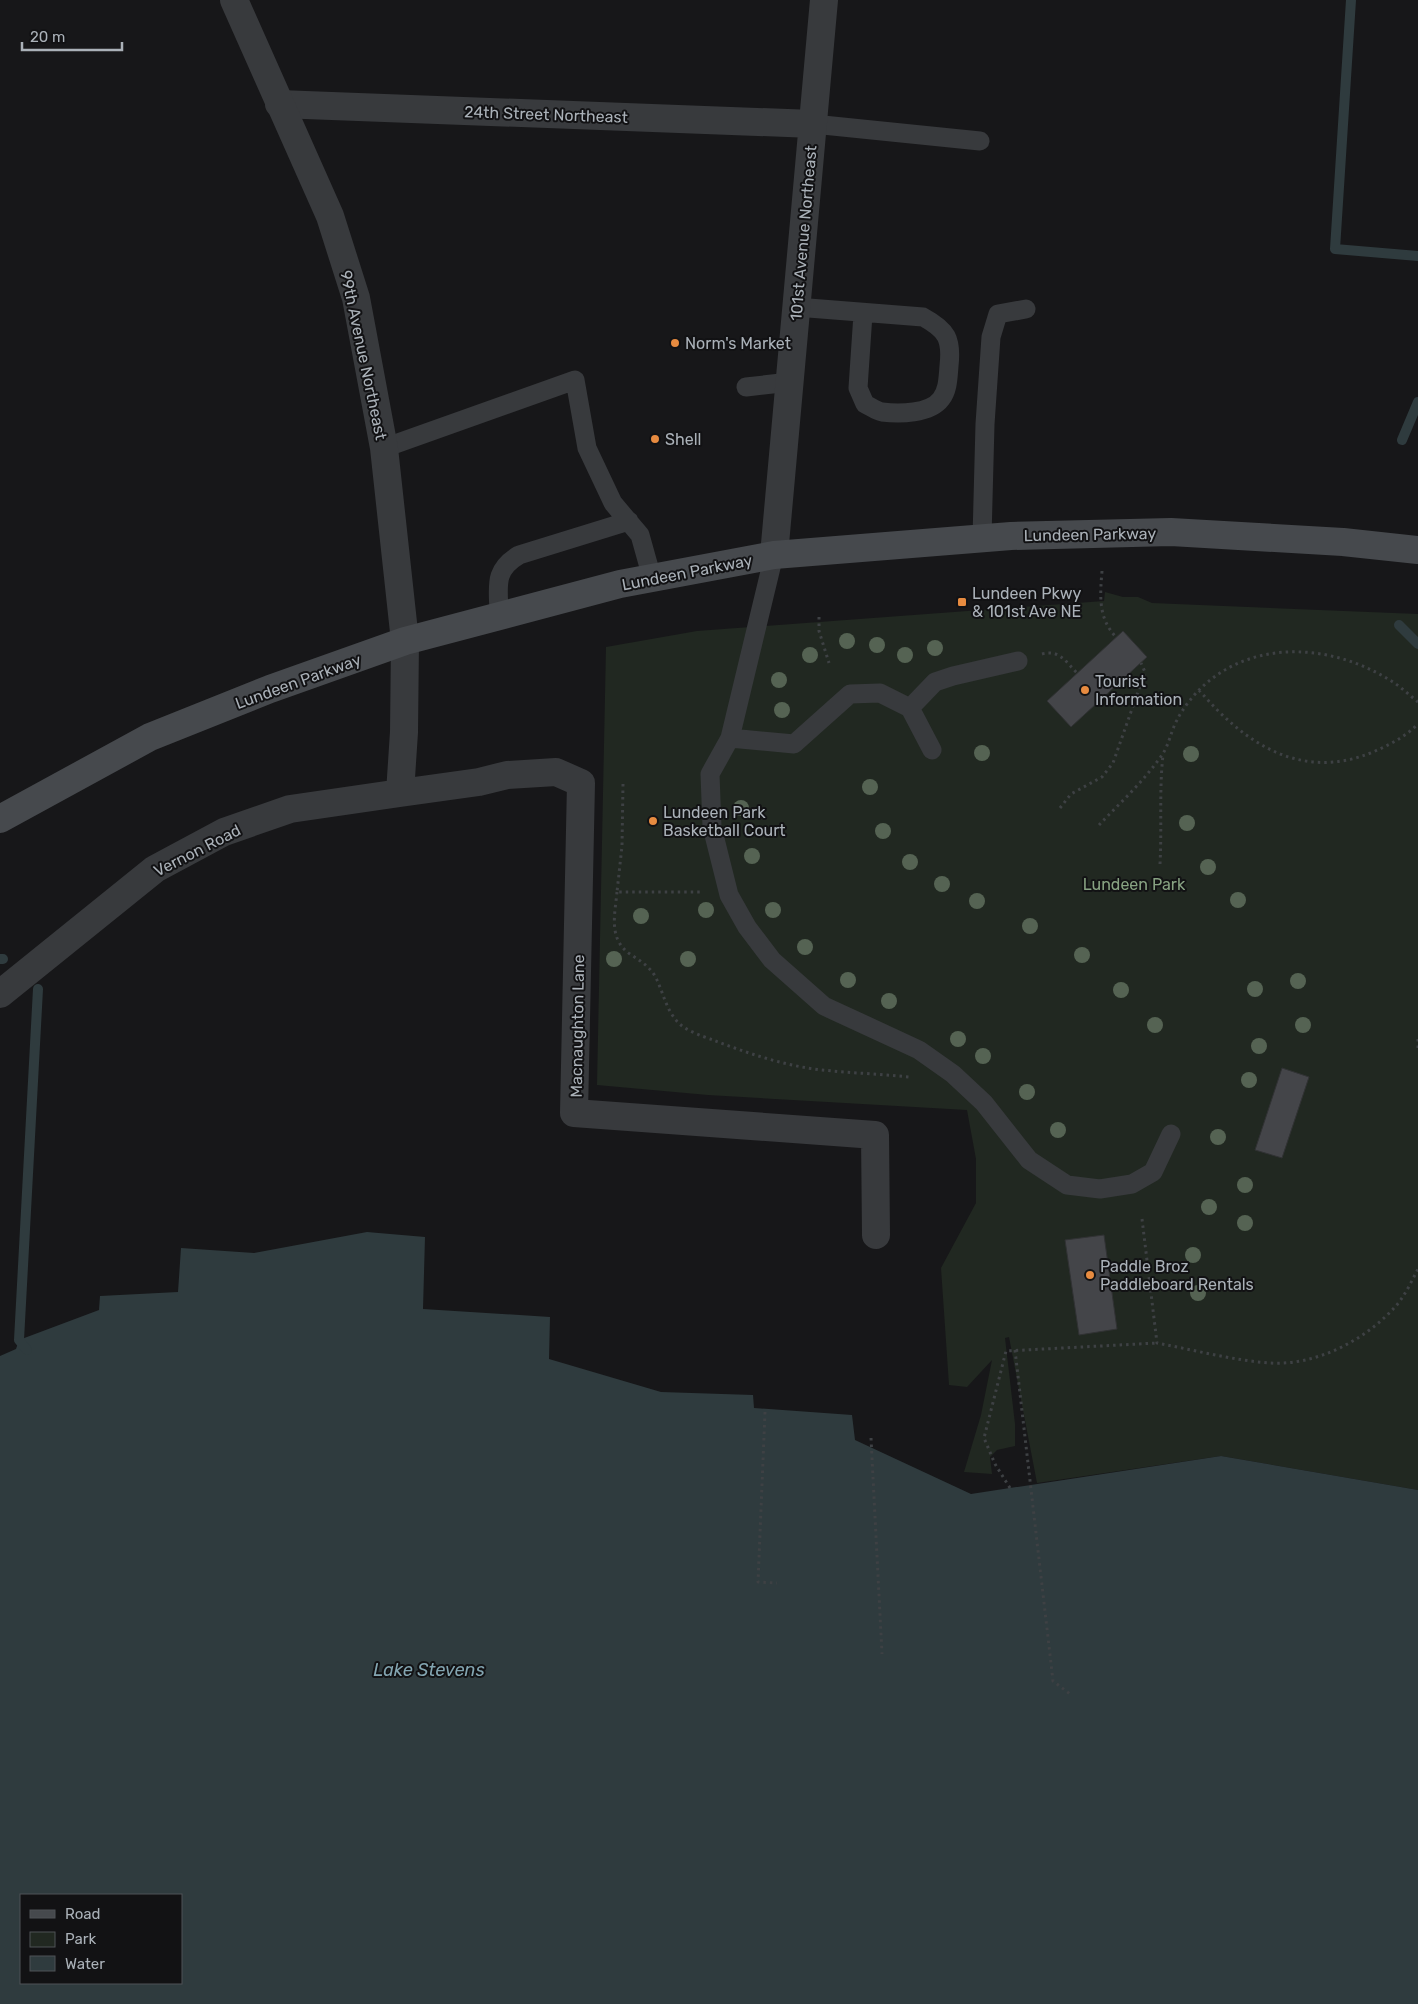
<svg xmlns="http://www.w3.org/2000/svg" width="1418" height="2004" font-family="Rubik,sans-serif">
<rect width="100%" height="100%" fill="#171719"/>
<path fill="#212821" d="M1105,592L1123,597H1138L1152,603L1418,614V1490L1221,1456L1037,1483L1009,1337L1005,1338L1015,1424V1446L997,1450L990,1457L992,1474L964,1472L981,1415L992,1360L967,1387L949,1385L941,1268L976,1203V1159L967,1110L708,1095L597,1085L606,647L697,631L1104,601Z"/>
<path fill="#2f3b3e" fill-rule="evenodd" d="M367,1232L425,1237L423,1309L550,1317L549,1359L661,1392L753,1395L754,1408L852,1415L855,1440L971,1494L1221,1456L1418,1490V2004H0V1356L16,1349L19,1340L99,1310L100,1296L178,1292L181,1248L254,1253ZM21,1895H181V1983H21Z"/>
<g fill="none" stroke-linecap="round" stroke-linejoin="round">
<path stroke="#2f3b3e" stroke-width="10" d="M1351,0L1335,249L1418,256
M1402,440L1418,402
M1399,625L1418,644
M0,959H3
M27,1350L19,1340L38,989"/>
</g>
<path fill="#444549" stroke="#313234" d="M1123,631L1147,657L1071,727L1047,701Z
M1282,1068L1309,1077L1282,1158L1255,1150Z
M1104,1235L1117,1329L1079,1335L1065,1240Z"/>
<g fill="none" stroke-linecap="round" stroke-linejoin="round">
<path stroke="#3e4144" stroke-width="3" stroke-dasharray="2.5 4" stroke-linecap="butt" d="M1102,571C1100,596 1098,618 1116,637
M819,617V631L829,663
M1042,654C1059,649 1066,662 1077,673
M1199,690C1244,743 1301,782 1373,752C1389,745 1405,737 1418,724
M623,784L622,846L617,892H701
M1060,808L1071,794L1102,777L1113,763L1145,672L1141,663
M1099,825C1120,803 1144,781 1162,755C1169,745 1171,731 1177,720C1182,710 1191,698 1199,690C1250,639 1329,643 1388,679C1399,685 1408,694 1418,702
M1160,864C1162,827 1159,791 1163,755
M617,892C615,914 608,939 630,954C639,960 649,966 655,976C663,991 665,1007 676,1020C683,1030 702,1036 713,1040C747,1053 785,1066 822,1070C851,1073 880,1074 909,1077
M1418,1039V1048
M1142,1219L1157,1343C1194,1350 1232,1360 1269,1363C1315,1366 1364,1341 1394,1308C1404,1298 1411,1282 1418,1269
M1015,1350L1053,1681L1070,1694
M765,1412L758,1582L777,1583
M871,1438L882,1654
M1010,1488L995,1464L984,1438L1006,1351L1157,1343"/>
<path stroke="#383a3d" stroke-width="19" d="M813,124L980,141
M796,307L923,317C947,330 952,339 949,366C948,378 948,390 941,399C930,414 899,414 882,412C876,411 870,406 865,404L858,388L863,314
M746,387L790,382
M384,448L575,380L587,448L613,503L640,535L652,578
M982,538L985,424L991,337L998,314L1026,309
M774,555L730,738L794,744L850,694L880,693L910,708L932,750
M499,615C499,588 492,571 519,555L629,521
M910,708L935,682L953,676L1018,661
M730,738L710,774L712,827L729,895L747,927L772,960L824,1006L919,1050L953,1074L984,1103L1029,1160L1067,1185L1100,1189L1132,1184L1153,1172L1171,1134"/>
<path stroke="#383a3d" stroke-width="28" d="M279,104L813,124
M774,555L824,0
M400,793L479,782L507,775L556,772L581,783L574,1113L875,1135L876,1235
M0,994L155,869L224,832L290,809L400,793L404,732L405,641"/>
<path stroke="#383a3d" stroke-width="28" d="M234,0L330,216L356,298L384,448L405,641"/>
<path stroke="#46494d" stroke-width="28" d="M0,819L150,737L270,689L405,641L620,584L774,555L1011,536L1171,532L1343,542L1418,550"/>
</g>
<g fill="#556353">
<circle cx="847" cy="641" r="8"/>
<circle cx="877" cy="645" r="8"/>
<circle cx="935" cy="648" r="8"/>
<circle cx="810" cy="655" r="8"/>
<circle cx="905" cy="655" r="8"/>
<circle cx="779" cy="680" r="8"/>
<circle cx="782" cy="710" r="8"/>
<circle cx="982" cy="753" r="8"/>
<circle cx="1191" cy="754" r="8"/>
<circle cx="870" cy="787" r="8"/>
<circle cx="741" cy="808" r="8"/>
<circle cx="1187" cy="823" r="8"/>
<circle cx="883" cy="831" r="8"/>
<circle cx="752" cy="856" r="8"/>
<circle cx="910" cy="862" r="8"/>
<circle cx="1208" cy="867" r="8"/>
<circle cx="942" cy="884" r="8"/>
<circle cx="1238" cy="900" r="8"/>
<circle cx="977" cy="901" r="8"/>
<circle cx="706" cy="910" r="8"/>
<circle cx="773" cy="910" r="8"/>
<circle cx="641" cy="916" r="8"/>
<circle cx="1030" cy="926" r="8"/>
<circle cx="805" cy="947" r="8"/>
<circle cx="1082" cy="955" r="8"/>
<circle cx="614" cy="959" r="8"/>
<circle cx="688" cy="959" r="8"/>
<circle cx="848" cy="980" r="8"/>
<circle cx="1298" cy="981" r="8"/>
<circle cx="1255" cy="989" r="8"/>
<circle cx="1121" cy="990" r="8"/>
<circle cx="889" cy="1001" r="8"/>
<circle cx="1155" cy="1025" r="8"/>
<circle cx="1303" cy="1025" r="8"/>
<circle cx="958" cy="1039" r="8"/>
<circle cx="1259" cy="1046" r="8"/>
<circle cx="983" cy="1056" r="8"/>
<circle cx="1249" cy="1080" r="8"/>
<circle cx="1027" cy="1092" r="8"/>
<circle cx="1058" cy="1130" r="8"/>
<circle cx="1218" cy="1137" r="8"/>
<circle cx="1245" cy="1185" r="8"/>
<circle cx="1209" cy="1207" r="8"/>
<circle cx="1245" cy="1223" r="8"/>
<circle cx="1193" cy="1255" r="8"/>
<circle cx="1198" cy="1293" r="8"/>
</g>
<g fill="#e78b40" stroke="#121214" stroke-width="2">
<circle cx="675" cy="343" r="5"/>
<circle cx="655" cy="439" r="5"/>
<rect x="957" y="597" width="10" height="10" rx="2.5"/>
<circle cx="1085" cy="690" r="5"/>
<circle cx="653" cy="821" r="5"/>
<circle cx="1090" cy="1275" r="5"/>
</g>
<g text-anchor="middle" stroke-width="4" stroke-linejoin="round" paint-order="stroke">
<g font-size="16" fill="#aab1b8" stroke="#121214">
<text transform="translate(546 114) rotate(2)" y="6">24th Street Northeast</text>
<text transform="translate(803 233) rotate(-85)" y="6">101st Avenue Northeast</text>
<text transform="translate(364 355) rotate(78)" y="6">99th Avenue Northeast</text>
<text transform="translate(1090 534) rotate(-1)" y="6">Lundeen Parkway</text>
<text transform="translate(687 572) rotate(-11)" y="6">Lundeen Parkway</text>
<text transform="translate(298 681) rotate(-20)" y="6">Lundeen Parkway</text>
<text transform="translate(197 850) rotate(-27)" y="6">Vernon Road</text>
<text transform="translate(577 1026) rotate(-89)" y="6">Macnaughton Lane</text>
</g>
<g font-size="16" fill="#aab1b8" stroke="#121214" text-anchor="start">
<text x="685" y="349">Norm's Market</text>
<text x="665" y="445">Shell</text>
<text x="972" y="599">Lundeen Pkwy<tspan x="972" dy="18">&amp; 101st Ave NE</tspan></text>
<text x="1095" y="687">Tourist<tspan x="1095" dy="18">Information</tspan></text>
<text x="663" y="818">Lundeen Park<tspan x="663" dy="18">Basketball Court</tspan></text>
<text x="1100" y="1272">Paddle Broz<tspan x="1100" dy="18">Paddleboard Rentals</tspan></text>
</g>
<g font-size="16" fill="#87a282" stroke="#121214">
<text x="1134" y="890">Lundeen Park</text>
</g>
<g font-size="18" font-style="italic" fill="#83a5b1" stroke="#121214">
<text x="429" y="1676">Lake Stevens</text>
</g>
</g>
<rect x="20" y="1894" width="162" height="90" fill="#121214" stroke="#4f5256"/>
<rect x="30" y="1910" width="25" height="8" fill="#46494d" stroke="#4f5256"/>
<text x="65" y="1919" font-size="15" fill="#aab1b8">Road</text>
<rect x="30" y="1932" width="25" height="15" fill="#212821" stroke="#4f5256"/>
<text x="65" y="1944" font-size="15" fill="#aab1b8">Park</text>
<rect x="30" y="1956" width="25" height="15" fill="#2f3b3e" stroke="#4f5256"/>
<text x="65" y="1969" font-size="15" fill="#aab1b8">Water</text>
<path d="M22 42v8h100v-8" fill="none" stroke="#aab1b8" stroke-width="2.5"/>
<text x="30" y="42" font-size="15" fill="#aab1b8" stroke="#121214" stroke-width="4" paint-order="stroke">20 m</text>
</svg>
